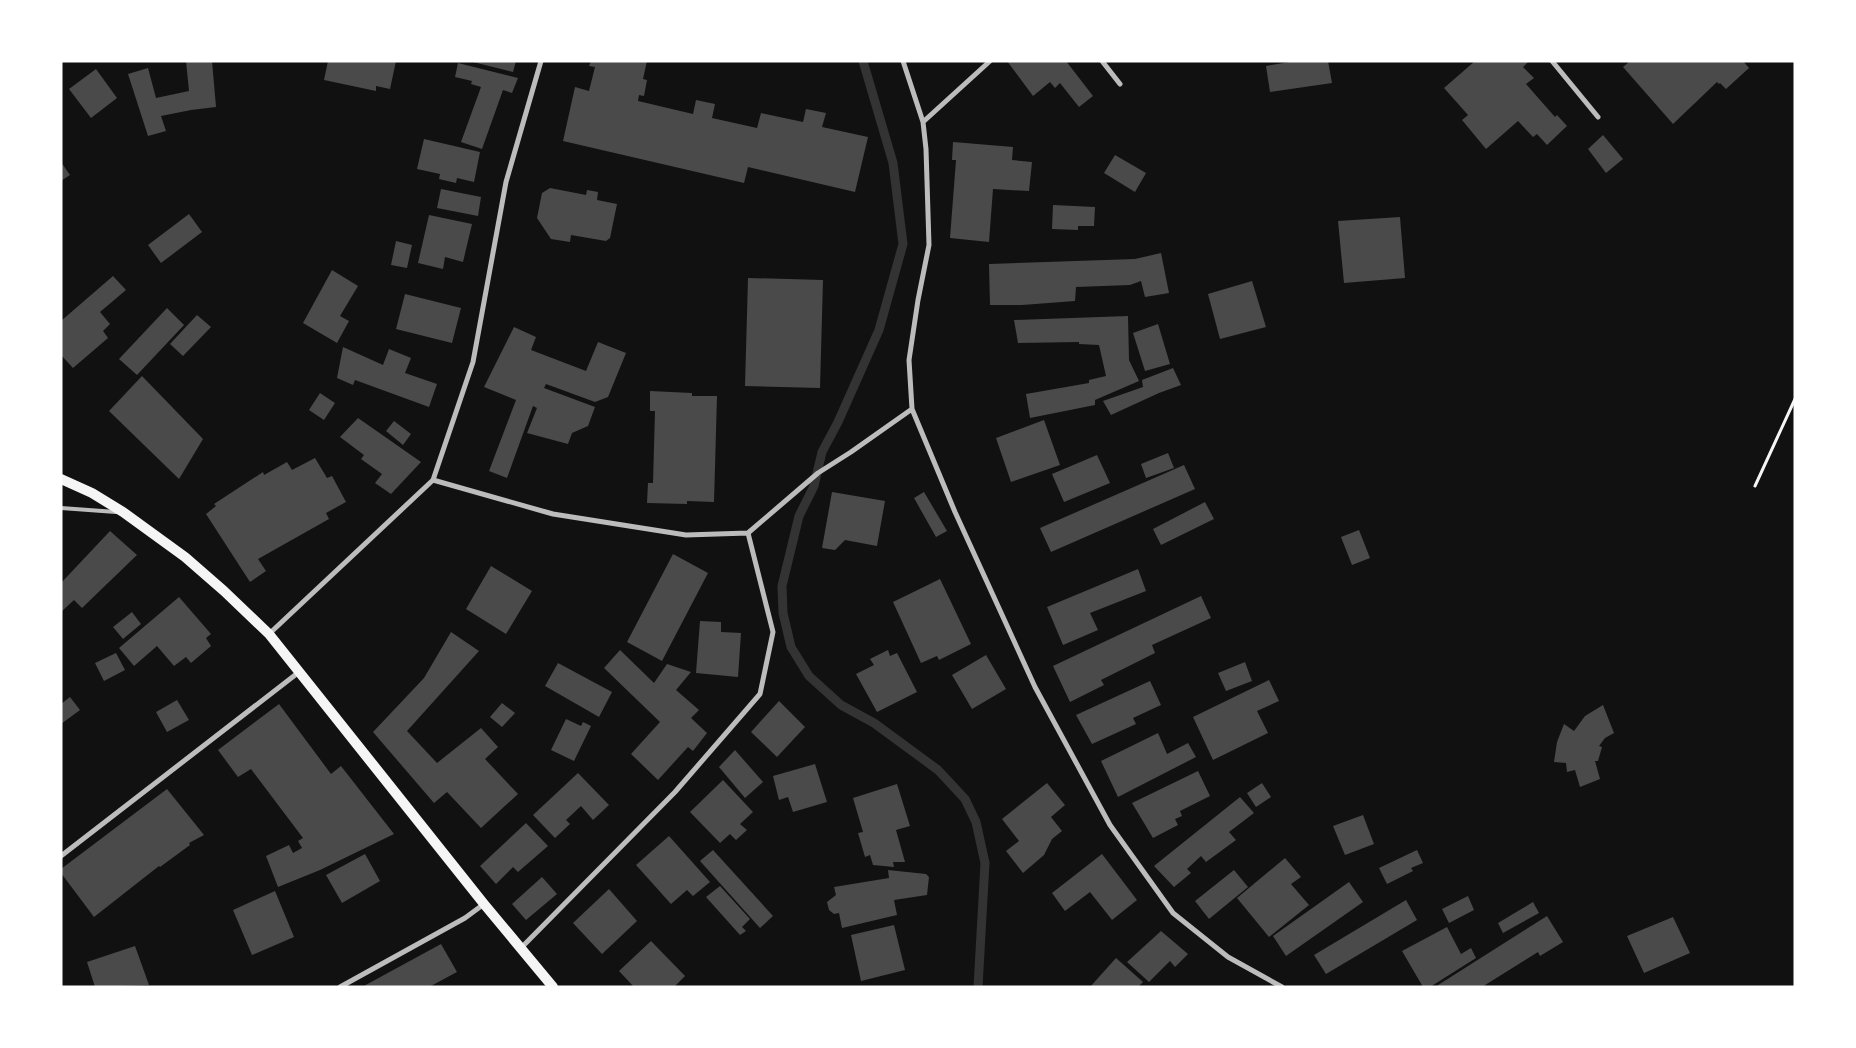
<svg xmlns="http://www.w3.org/2000/svg" width="1856" height="1048" font-family="'Source Sans 3',sans-serif">
<rect width="100%" height="100%" fill="#111"/>
<g fill="none" stroke-linecap="round" stroke-linejoin="round">
<path stroke="#333" stroke-width="9" d="M863,61L893,163L903,244L879,330L838,422L822,452L814,486L799,516L782,586L783,613L791,647L809,676L841,705L874,723L938,770L965,799L976,822L985,863L978,987"/>
</g>
<path fill="#4a4a4a" d="M186,61H212L216,107L191,110L161,116L166,131L148,136L128,74L148,68L156,98L189,91Z
M328,61H396L390,89L376,86V91L324,80Z
M469,61H516L513,72Z
M591,61H647L643,79L647,80L644,96L639,95L638,101L693,114L696,100L715,104L712,118L757,128L761,113L803,122L806,109L826,113L822,127L868,137L855,192L748,167L744,183L563,141L575,87L589,91L595,67L589,66Z
M1007,61H1066L1093,96L1079,107L1060,83L1055,88L1050,82L1033,96Z
M1295,61H1328L1332,83L1270,92L1266,66Z
M1475,61H1529L1523,67L1534,78L1526,84L1555,117L1557,115L1567,126L1547,145L1537,134L1533,137L1518,121L1486,149L1462,120L1468,115L1444,88Z
M1630,61H1743L1749,68L1726,89L1720,83L1719,84L1717,82L1673,124L1623,67Z
M458,63L518,78L512,93L503,90L482,149L461,142L481,87L471,84L472,81L455,77Z
M96,69L117,98L91,118L69,89Z
M1603,135L1623,159L1606,173L1588,149Z
M424,139L480,152L474,182L457,178L456,183L439,179L440,174L417,169Z
M953,142L1013,147L1012,160L1032,162L1029,191L993,189L989,242L950,238L956,160H952Z
M1115,155L1146,173L1135,192L1104,173Z
M61,162L70,175L61,181Z
M550,188L586,195L587,190L598,192L597,200L617,204L610,238L606,241L571,235L570,242L551,239L537,218L542,193Z
M441,189L481,197L478,216L437,208Z
M1053,205L1095,207L1094,226H1078V230L1052,229Z
M189,214L202,232L161,263L148,245Z
M429,215L472,224L463,262L445,257L443,269L418,263Z
M1400,217L1405,278L1344,283L1338,221Z
M396,241L412,245L407,268L391,265Z
M1161,253L1169,293L1145,297L1141,281L1130,285L1076,287L1075,301L1022,305H990L989,264L1135,259Z
M332,270L358,286L340,316L349,321L337,343L303,323Z
M113,276L126,290L100,312L110,324L103,331L108,338L73,368L61,355V321Z
M748,278L823,280L820,388L745,386Z
M1252,281L1266,327L1220,339L1208,294Z
M405,294L461,308L452,343L396,329Z
M167,308L184,325L137,375L119,359Z
M197,315L211,327L183,356L170,344Z
M1128,316L1129,360L1139,381L1095,400V405L1030,418L1026,394L1089,383V380L1106,376L1099,345L1079,344V342L1018,343L1014,320Z
M1158,324L1170,364L1145,371L1133,333Z
M514,327L536,337L531,350L586,371L598,342L626,353L608,397L595,402L546,384L544,388L595,407L588,426L572,433L568,444L527,433L537,408L533,406L507,478L489,471L516,400L484,387Z
M343,347L383,365L389,349L411,358L405,373L437,384L429,407L355,380L353,385L337,378Z
M1173,368L1181,385L1159,393L1111,415L1103,401L1143,387L1142,380Z
M142,376L203,439L179,479L109,411Z
M650,391L692,393V396H717L714,502L687,501V504L647,503L648,483H653L655,411H650Z
M320,393L335,403L324,420L309,410Z
M358,418L421,462L391,494L375,483L382,474L361,459L364,455L340,437Z
M1044,420L1060,465L1011,482L996,438Z
M394,421L411,434L403,445L386,431Z
M1168,453L1174,468L1146,478L1141,464Z
M1097,455L1110,483L1064,502L1052,474Z
M315,458L327,478L332,476L346,502L326,513L329,519L258,559L266,571L250,582L206,514L216,506L214,504L263,472L264,475L287,462L292,470Z
M1184,465L1195,489L1051,552L1040,528Z
M832,492L885,501L877,546L845,540L835,550L822,548Z
M924,492L947,531L936,537L914,498Z
M1205,502L1214,519L1161,545L1153,529Z
M1359,530L1370,558L1352,565L1341,537Z
M110,531L137,555L82,608L74,600L61,612V583Z
M673,554L708,573L662,661L627,642Z
M491,566L532,591L506,634L466,609Z
M1138,569L1146,591L1090,613L1098,630L1063,645L1047,607Z
M940,579L971,644L939,660L937,656L921,663L893,602Z
M1201,596L1211,618L1152,645L1155,653L1101,680L1104,685L1070,702L1053,666Z
M179,597L211,634L206,638L211,646L191,663L186,657L174,666L157,646L134,666L119,648Z
M132,612L141,624L123,639L113,627Z
M700,621L721,622V632L741,633L738,677L696,673Z
M451,632L479,651L407,731L437,763L481,728L498,747L485,759L518,794L481,828L447,792L434,803L373,732L424,678Z
M620,650L654,683L667,664L691,672L676,690L699,710L691,718L707,733L693,751L688,747L658,780L631,754L660,722L604,668Z
M888,650L890,656L897,653L917,692L877,712L856,674L874,665L870,659Z
M116,653L125,670L104,681L95,663Z
M986,655L1006,689L972,709L952,675Z
M1245,662L1252,681L1226,691L1218,673Z
M558,663L612,692L599,717L545,686Z
M1269,680L1279,701L1257,711L1268,733L1213,760L1193,717Z
M1150,681L1161,705L1133,718L1136,724L1092,744L1076,715Z
M70,697L80,710L61,724V704Z
M177,700L189,720L167,732L156,712Z
M779,701L805,727L777,757L751,732Z
M502,703L515,713L502,727L490,717Z
M279,704L331,774L341,766L394,834L320,870L278,887L266,856L289,845L293,853L302,848L298,841L303,838L251,769L238,777L218,750Z
M1603,705L1614,733L1605,738L1599,746L1602,747L1598,761H1595L1600,779L1580,787L1575,770L1567,772L1566,763L1554,762L1557,742L1564,724L1574,731L1585,716Z
M566,719L581,726L583,722L591,726L574,761L551,750Z
M1158,733L1167,754L1188,743L1196,757L1118,797L1101,761Z
M735,750L763,782L745,798L719,767Z
M815,764L827,802L793,812L788,797L779,800L773,776Z
M1198,771L1210,796L1180,811L1182,816L1175,819L1178,825L1153,838L1132,803Z
M578,773L609,805L593,820L581,806L566,820L570,824L555,838L533,815Z
M723,780L753,812L740,824L747,830L736,840L730,834L720,843L690,812Z
M1047,783L1065,805L1051,817L1062,831L1052,839L1044,855L1023,873L1006,851L1019,841L1002,819Z
M1262,783L1271,797L1256,807L1247,793Z
M897,784L910,826L896,830L905,862H893L894,867L873,865L870,855L865,857L858,833L863,832L853,798Z
M167,789L204,835L189,843L190,845L160,867L159,866L94,917L61,873V869Z
M1240,797L1254,813L1229,832L1236,840L1206,862L1201,856L1187,869L1191,873L1174,887L1154,866Z
M1363,815L1374,844L1345,855L1333,826Z
M526,823L548,846L518,872L513,867L496,884L480,866Z
M669,836L710,882L693,896L687,890L671,904L636,865Z
M713,850L773,916L760,928L700,861Z
M1417,850L1423,863L1411,868L1413,871L1387,884L1379,868Z
M365,854L380,881L342,903L326,875Z
M1102,854L1137,900L1112,920L1090,892L1065,911L1052,893Z
M1285,858L1301,877L1291,884L1309,905L1269,937L1237,898Z
M888,870L926,874L929,877L927,895L894,900L897,915L842,928L839,913L834,914L829,910L827,902L836,895L834,887L889,878Z
M1234,870L1248,887L1209,919L1195,901Z
M542,877L557,894L526,920L512,904Z
M1349,882L1363,902L1286,956L1273,936Z
M720,886L750,919L742,927L746,931L740,935L706,897Z
M609,889L637,921L602,954L573,923Z
M275,891L294,937L252,955L233,910Z
M1468,896L1474,910L1449,923L1442,909Z
M1406,900L1417,920L1326,974L1314,955Z
M1533,902L1539,913L1503,933L1498,923Z
M1547,916L1563,942L1540,956L1538,952L1482,987H1435Z
M1673,917L1690,953L1644,973L1627,936Z
M894,925L905,970L861,981L851,935Z
M1447,927L1461,954L1471,948L1476,958L1430,987H1423L1402,951Z
M1161,931L1188,954L1175,967L1170,961L1149,982L1127,962Z
M651,941L685,976L674,987H634L619,971Z
M441,944L457,972L429,987H362Z
M135,946L149,985L95,987L87,962Z
M1116,958L1143,982L1138,987H1090Z"/>
<g fill="none" stroke-linecap="round" stroke-linejoin="round">
<path stroke="#f5f5f5" stroke-width="3" d="M1755,486L1795,399"/>
<path stroke="#bcbcbc" stroke-width="4" d="M61,508L116,512"/>
<path stroke="#bcbcbc" stroke-width="5" d="M903,61L923,122L926,149L929,245L918,300L909,360L912,409L955,512L1035,687L1110,825L1173,913L1228,957L1282,987
M1102,61L1120,84
M1552,61L1598,117
M923,122L990,61
M433,480L553,514L686,535L748,533L818,473L851,452L912,409
M269,634L433,480L473,362L506,182L541,61
M61,856L299,672
M521,948L675,792L760,694L773,632L748,533
M340,987L465,918L484,904"/>
<path stroke="#f5f5f5" stroke-width="10" d="M61,479L92,493L123,512L185,557L224,591L269,634L484,904L553,987"/>
</g>
<rect width="1856" height="1048" fill="none" stroke="#ffffff" stroke-width="125"/>
</svg>
